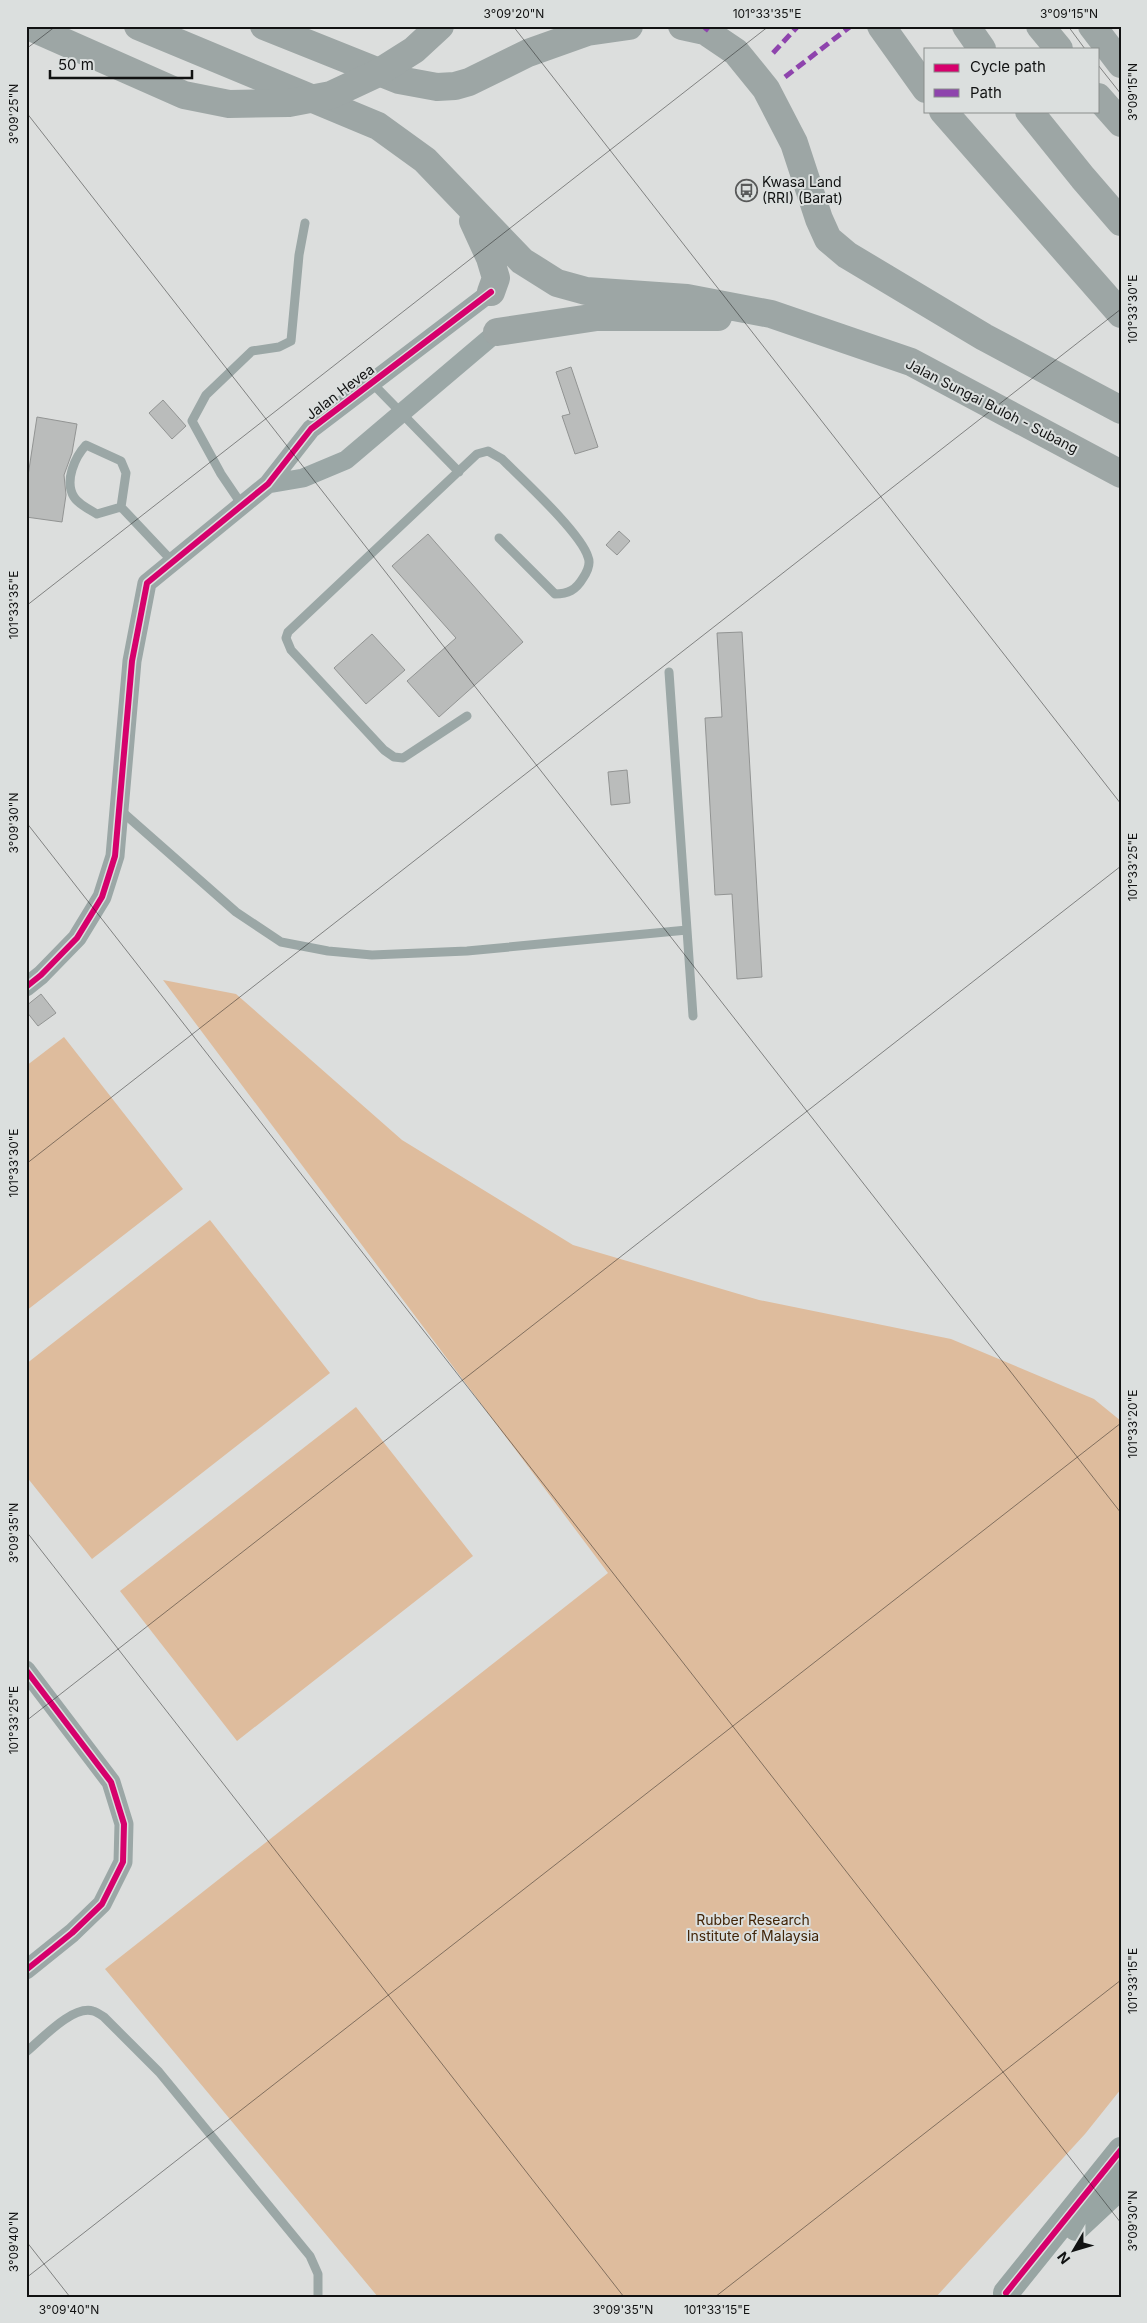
<svg xmlns="http://www.w3.org/2000/svg" width="1147" height="2323" font-family="Inter,sans-serif">
<rect width="100%" height="100%" fill="#dcdedd"/>
<path fill="#debc9d" d="M163,980L236,994L402,1140L573,1245L759,1300L951,1339L1094,1399L1121,1421V2089L1085,2134L936,2297H378L105,1969L608,1573Z
M64,1037L183,1189L26,1311V1066Z
M210,1220L330,1373L92,1559L26,1476V1364Z
M356,1407L473,1556L237,1741L120,1591Z"/>
<path fill="#babcbb" stroke="#929493" d="M571,367L598,447L575,454L562,416L570,414L556,372Z
M163,400L186,426L172,439L149,413Z
M37,417L77,424L72,453L64,475L66,495L62,522L26,517V489Z
M619,531L630,541L617,555L606,545Z
M428,534L523,642L439,717L407,681L456,638L392,566Z
M742,632L762,977L737,979L732,894L715,895L705,718L722,717L717,633Z
M372,634L405,670L366,704L334,668Z
M627,770L630,803L611,805L608,772Z
M41,994L56,1013L38,1026L26,1011V1006Z"/>
<g fill="none" stroke-linecap="round" stroke-linejoin="round">
<path stroke="#9ba7a6" stroke-width="9" d="M373,384L459,472
M86,445L121,461L126,473L121,507L97,514C90,510 78,504 74,497C64,481 75,457 86,445Z
M242,505L221,474L192,421L206,395L252,351L279,347L291,341L299,255L305,223
M121,507L173,562
M669,672L693,1016
M467,716L403,758L394,757L384,750L291,650L286,638L288,632L477,454L488,451L502,459C522,479 581,533 588,557C591,564 587,572 583,578C576,590 568,594 555,594L499,538
M119,809L236,912L281,942L328,951L372,955L467,951L687,930
M26,2052C41,2040 72,2005 93,2011C97,2012 101,2015 104,2017L159,2072L310,2256L318,2274V2297"/>
<path stroke="#9ba7a6" stroke-width="19" d="M268,484L303,478L346,460L497,332
M26,987L41,975L77,938L102,897L115,856L132,661L147,583L268,484L311,429L491,292
M26,1670L111,1782L124,1824L123,1862L102,1904L72,1933L26,1970"/>
<path stroke="#98a5a3" stroke-width="26" d="M1076,2228L1121,2186
M1006,2293L1121,2150"/>
<path stroke="#9da6a5" stroke-width="28" d="M138,26L378,126L425,160L522,261L557,283L586,291L687,298L771,314L911,362L1121,474
M264,26L399,80L437,87L455,86L469,82L528,53L587,32L629,26
M682,26L705,31L736,52L766,89L794,143L819,219L828,239L847,255L984,337L1121,410
M881,26L926,89
M966,26L982,49
M1040,26L1059,49
M1092,26L1121,64
M1098,97L1121,123
M943,111L1121,314
M1029,111L1083,178L1121,222
M473,221L490,258L496,278L491,292
M497,332L597,317H718"/>
<path stroke="#9da6a5" stroke-width="28" d="M28,26L184,95L229,104L289,103L331,95L376,74L414,50L440,26"/>
<path stroke="#8e44ad" stroke-width="5" stroke-dasharray="10 5" stroke-linecap="butt" d="M705,31L709,26
M773,53L798,26
M785,77L851,26"/>
<defs>
<path id="cycleway" d="M26,987L41,975L77,938L102,897L115,856L132,661L147,583L268,484L311,429L491,292
M26,1670L111,1782L124,1824L123,1862L102,1904L72,1933L26,1970
M1006,2293L1121,2150"/>
</defs>
<use href="#cycleway" stroke="#dbdfde" stroke-width="9"/>
<use href="#cycleway" stroke="#d6006c" stroke-width="6"/>
</g>
<path fill="none" stroke="#111212" stroke-width="1" stroke-opacity="0.45" d="M513,26L1121,804M1068,26L1085,49M26,49L56,26M1098,65L1121,94M26,112L1121,1513M26,606L769,26M26,822L1121,2223M26,1164L1121,309M26,1531L624,2297M26,1721L1121,866M26,2241L70,2297M26,2278L1121,1423M715,2297L1121,1980"/>
<defs>
<symbol id="bus-ring" viewBox="-11 -11 22 22"><circle r="9.5" fill="#dbdfde" stroke="#585959" stroke-width="1.5"/><path d="M-5-6H5V4H4V6H2V4H-2V6H-4V4H-5ZM-3.5-4V0h7V-4ZM-3.5 1.2v1.5H-2V1.2ZM2 1.2v1.5H3.5V1.2Z" fill="#585959"/></symbol>
</defs>
<g fill-rule="evenodd">
<use href="#bus-ring" x="734" y="178" width="25" height="25"/>
</g>
<g text-anchor="middle" stroke-width="4" stroke-linejoin="round" paint-order="stroke">
<g font-size="14" fill="#111212" stroke="#dbdfde" text-anchor="start">
<text x="762" y="187">Kwasa Land<tspan x="762" dy="16">(RRI) (Barat)</tspan></text>
</g>
<g font-size="14" fill="#111212" stroke="#dbdfde">
<text transform="translate(340 392) rotate(-37)" y="5">Jalan Hevea</text>
<text transform="translate(992 406) rotate(27)" y="5">Jalan Sungai Buloh - Subang</text>
</g>
<g font-size="14" fill="#412407" stroke="#dbdfde">
<text x="753" y="1925">Rubber Research<tspan x="753" dy="16">Institute of Malaysia</tspan></text>
</g>
</g>
<rect width="1147" height="2323" fill="none" stroke="#dbdfde" stroke-width="55"/>
<rect x="924" y="48" width="175" height="65" fill="#dbdfde" stroke="#8a8d8c"/>
<rect x="934" y="64" width="25" height="8" fill="#d6006c" stroke="#8a8d8c"/>
<text x="970" y="72" font-size="15" fill="#111212">Cycle path</text>
<rect x="934" y="89" width="25" height="8" fill="#8e44ad" stroke="#8a8d8c"/>
<text x="970" y="98" font-size="15" fill="#111212">Path</text>
<g transform="translate(1074 2250) rotate(232)" stroke="#dbdfde" stroke-width="4" paint-order="stroke">
<path d="M0-4L9 19L0 12L-9 19Z" fill="#111212"/>
<text y="-8" font-size="14" font-weight="bold" text-anchor="middle" fill="#111212">N</text>
</g>
<path d="M50 70v8h142v-8" fill="none" stroke="#111212" stroke-width="2.5"/>
<text x="58" y="70" font-size="15" fill="#111212" stroke="#dbdfde" stroke-width="4" paint-order="stroke">50 m</text>
<rect x="28" y="28" width="1092" height="2268" fill="none" stroke="#111212" stroke-width="2"/>
<g font-size="12" text-anchor="middle" fill="#111212">
<text x="514" y="18">3°09'20"N</text>
<text x="767" y="18">101°33'35"E</text>
<text x="1069" y="18">3°09'15"N</text>
<text transform="translate(1133 92) rotate(-90)" y="4">3°09'15"N</text>
<text transform="translate(14 114) rotate(-90)" y="4">3°09'25"N</text>
<text transform="translate(1133 309) rotate(-90)" y="4">101°33'30"E</text>
<text transform="translate(14 605) rotate(-90)" y="4">101°33'35"E</text>
<text transform="translate(14 823) rotate(-90)" y="4">3°09'30"N</text>
<text transform="translate(1133 867) rotate(-90)" y="4">101°33'25"E</text>
<text transform="translate(14 1163) rotate(-90)" y="4">101°33'30"E</text>
<text transform="translate(1133 1424) rotate(-90)" y="4">101°33'20"E</text>
<text transform="translate(14 1533) rotate(-90)" y="4">3°09'35"N</text>
<text transform="translate(14 1720) rotate(-90)" y="4">101°33'25"E</text>
<text transform="translate(1133 1981) rotate(-90)" y="4">101°33'15"E</text>
<text transform="translate(1133 2221) rotate(-90)" y="4">3°09'30"N</text>
<text transform="translate(14 2242) rotate(-90)" y="4">3°09'40"N</text>
<text x="69" y="2314">3°09'40"N</text>
<text x="623" y="2314">3°09'35"N</text>
<text x="717" y="2314">101°33'15"E</text>
</g>
</svg>
